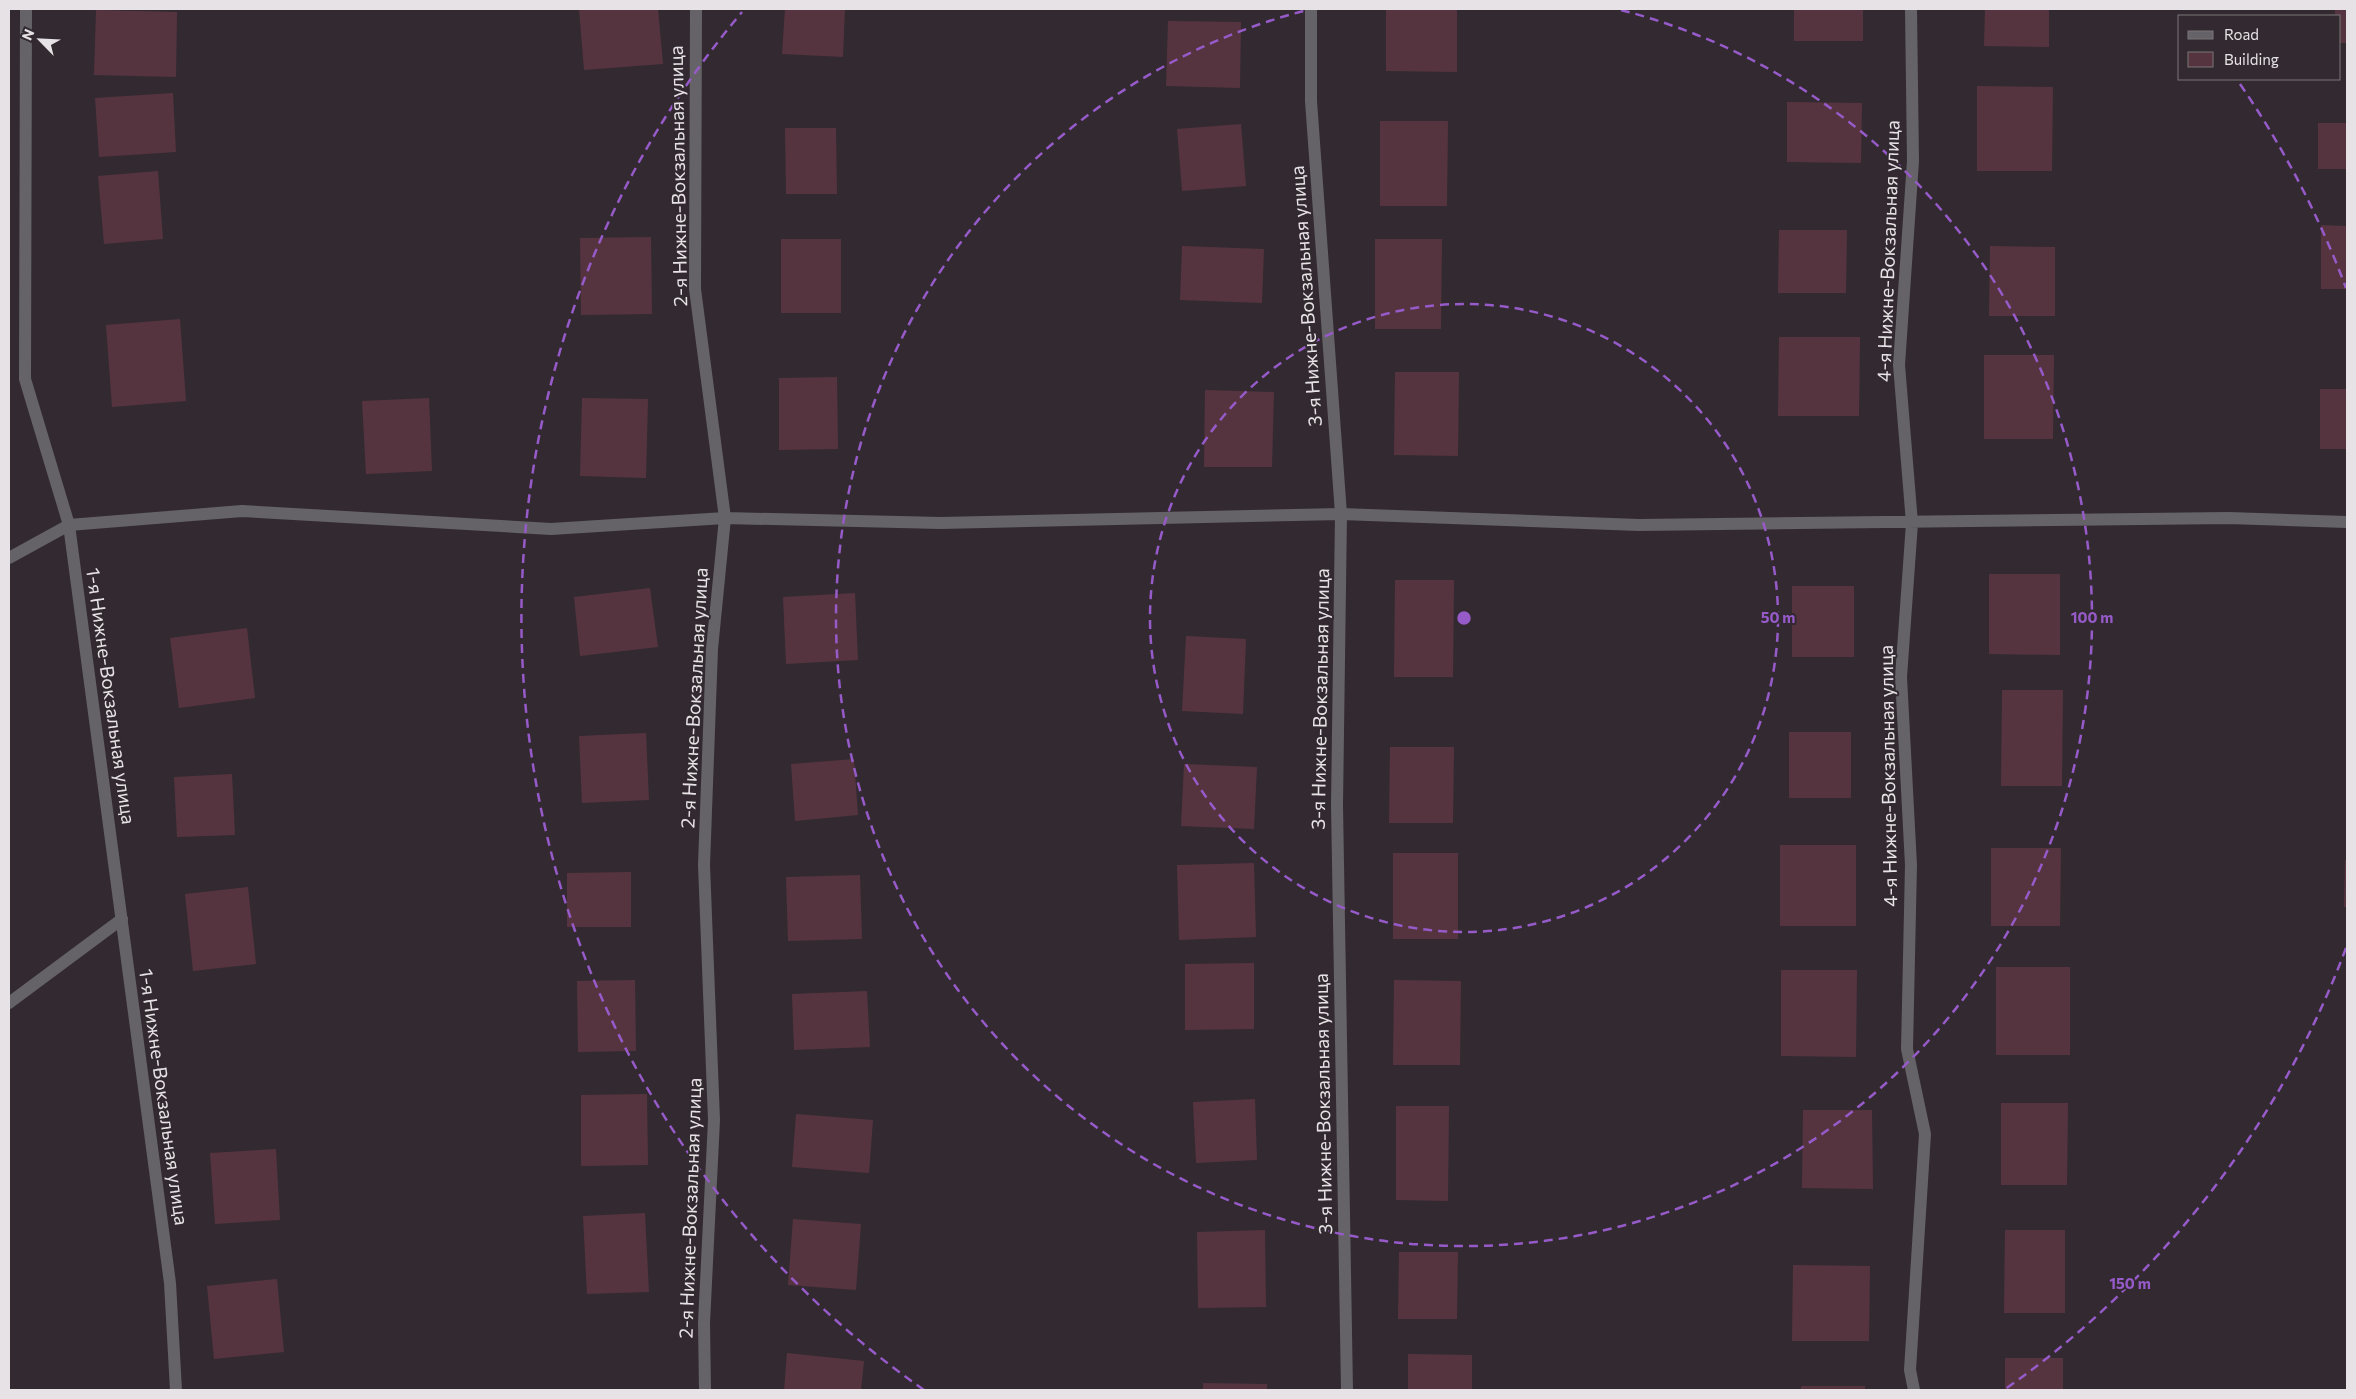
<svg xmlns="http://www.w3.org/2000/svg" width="2356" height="1399" font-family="Commissioner,sans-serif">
<rect width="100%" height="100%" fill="#322a30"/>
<path fill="#56343f" d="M579,9H658L663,64L584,70Z
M785,9H845L843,57L782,54Z
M1386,9H1457V72L1386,71Z
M1794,9H1863V41H1794Z
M1985,9H2049V47L1984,46Z
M2335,9H2347V43H2340V16H2335Z
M96,10L177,12L176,77L94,75Z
M1168,21L1241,22L1240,88L1166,86Z
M1977,86L2053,87L2052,171H1977Z
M173,93L176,152L99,157L95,98Z
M1787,102L1862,103L1861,163L1787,162Z
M1380,121H1448L1447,206H1380Z
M2318,123H2347V169H2318Z
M1241,124L1246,186L1182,191L1177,129Z
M785,128H836L837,194H786Z
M158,171L163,239L104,244L98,176Z
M2321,225L2347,226V289H2321Z
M1779,230H1847L1846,293H1778Z
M651,237L652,314L581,315L580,238Z
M781,239H841V313H781Z
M1375,239H1442L1441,329H1375Z
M1182,246L1264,249L1262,303L1180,300Z
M1990,246L2055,247V316H1989Z
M180,319L186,401L112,407L106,325Z
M1779,337H1860L1859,416H1778Z
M1984,355H2054L2053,439H1984Z
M1395,372H1459L1458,456L1394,455Z
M837,377L838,449L779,450V378Z
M2320,389H2347V449H2320Z
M1205,390L1274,392L1272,467H1204Z
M429,398L432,471L366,474L362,401Z
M582,398L648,399L646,478L580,476Z
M1989,574H2060V655L1989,654Z
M1395,580H1454L1453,677H1394Z
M1792,586H1854V657H1792Z
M650,588L658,647L580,656L574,597Z
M855,593L858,660L786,664L783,597Z
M247,628L255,698L179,708L170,638Z
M1186,636L1246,639L1243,714L1182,711Z
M2002,690H2063L2062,786H2001Z
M1789,732H1851V798H1789Z
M646,733L649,800L582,803L579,736Z
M1390,747H1454L1453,823H1389Z
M854,759L858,815L795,821L791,764Z
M1184,764L1257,767L1254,829L1181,826Z
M232,774L235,835L177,837L174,777Z
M1780,845H1856V926H1780Z
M1991,848H2061L2060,926H1991Z
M1393,853H1458V939H1393Z
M2345,860H2347V907H2344Z
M1254,863L1256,937L1179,940L1177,865Z
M631,872V927H567V873Z
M860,875L862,939L788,941L786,877Z
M248,887L256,964L193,971L185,894Z
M1254,963V1029L1185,1030V964Z
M1996,967H2070V1055H1996Z
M1781,970H1857L1856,1057L1781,1056Z
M635,980L636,1051L578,1052L577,981Z
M1394,980L1461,981L1460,1065H1393Z
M867,991L870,1047L794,1050L792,994Z
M647,1094L648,1165L581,1166V1095Z
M1255,1099L1257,1160L1196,1163L1193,1102Z
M2001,1103H2068L2067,1185H2001Z
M1396,1106H1449L1448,1201L1396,1200Z
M1803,1110H1872L1873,1189L1802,1188Z
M796,1114L873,1120L869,1173L792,1167Z
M276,1149L280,1220L215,1224L210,1153Z
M645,1213L649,1292L587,1294L583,1216Z
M793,1219L861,1224L856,1290L788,1285Z
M1265,1230L1266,1307L1198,1308L1197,1232Z
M2005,1230H2065V1313H2004Z
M1399,1252H1458L1457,1319H1398Z
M1793,1265L1870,1266L1869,1341H1792Z
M277,1279L284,1352L214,1359L207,1286Z
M787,1353L864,1361L861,1390H784Z
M1408,1354L1472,1355V1390H1408Z
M2005,1358H2063V1390H2005Z
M1203,1383L1267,1384V1390H1203Z
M1801,1386H1865V1390H1801Z"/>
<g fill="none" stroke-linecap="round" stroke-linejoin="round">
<path stroke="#656367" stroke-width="12" d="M9,1003L122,919"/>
<path stroke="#656367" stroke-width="12" d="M26,9L25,379L69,525L170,1283L176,1390
M696,9L695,289L725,518L712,649L704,865L714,1120L704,1323L705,1390
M1311,9V101L1341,514L1337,805L1347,1390
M1911,9L1913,161L1899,365L1912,523L1901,677L1911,865L1907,1049L1925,1134L1910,1370L1914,1390
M9,558L69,525L242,511L551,529L725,518L941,523L1341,514L1639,525L2229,518L2347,522"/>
</g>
<g fill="none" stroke="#965ac9" stroke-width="2.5" stroke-dasharray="9 6">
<circle cx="1464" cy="618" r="314"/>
<path d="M1621 10A628 628 0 1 1 1307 10"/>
<path d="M2346 948A942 942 0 0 1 2004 1390M924 1390A942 942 0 0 1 742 12M2240 84A942 942 0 0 1 2346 288"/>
</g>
<g text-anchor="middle" stroke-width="4" stroke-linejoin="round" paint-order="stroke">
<g font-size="19" fill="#e7e2e6" stroke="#322a30">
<text transform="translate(678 176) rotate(-91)" y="7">2-я Нижне-Вокзальная улица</text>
<text transform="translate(1888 251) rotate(-88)" y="7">4-я Нижне-Вокзальная улица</text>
<text transform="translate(1306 296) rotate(-94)" y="7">3-я Нижне-Вокзальная улица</text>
<text transform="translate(111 696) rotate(82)" y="7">1-я Нижне-Вокзальная улица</text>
<text transform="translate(694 698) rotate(-87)" y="7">2-я Нижне-Вокзальная улица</text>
<text transform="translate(1320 699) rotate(-89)" y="7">3-я Нижне-Вокзальная улица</text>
<text transform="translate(1888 776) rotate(-91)" y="7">4-я Нижне-Вокзальная улица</text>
<text transform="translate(164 1097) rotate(82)" y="7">1-я Нижне-Вокзальная улица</text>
<text transform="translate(1323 1104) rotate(-91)" y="7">3-я Нижне-Вокзальная улица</text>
<text transform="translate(690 1208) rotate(-88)" y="7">2-я Нижне-Вокзальная улица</text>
</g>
</g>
<circle cx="1464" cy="618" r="8" fill="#965ac9" stroke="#322a30" stroke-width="2.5"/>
<g font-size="15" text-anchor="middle" font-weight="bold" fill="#965ac9" stroke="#322a30" stroke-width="4" stroke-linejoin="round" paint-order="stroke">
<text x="1778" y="623">50 m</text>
<text x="2092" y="623">100 m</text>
<text x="2130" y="1289">150 m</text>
</g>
<rect width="2356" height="1399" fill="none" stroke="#e7e2e6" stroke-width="20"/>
<rect x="2178" y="15" width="162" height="65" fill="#322a30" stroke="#7a7479"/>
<rect x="2188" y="31" width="25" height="8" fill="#656367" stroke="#7a7479"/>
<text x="2224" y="40" font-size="15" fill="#e7e2e6">Road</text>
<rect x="2188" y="52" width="25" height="15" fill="#56343f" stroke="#7a7479"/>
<text x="2224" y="65" font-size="15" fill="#e7e2e6">Building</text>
<g transform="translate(40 40) rotate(294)" stroke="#322a30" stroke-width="4" paint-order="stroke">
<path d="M0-4L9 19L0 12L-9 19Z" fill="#e7e2e6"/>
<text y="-8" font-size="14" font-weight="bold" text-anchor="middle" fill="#e7e2e6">N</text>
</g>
</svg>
